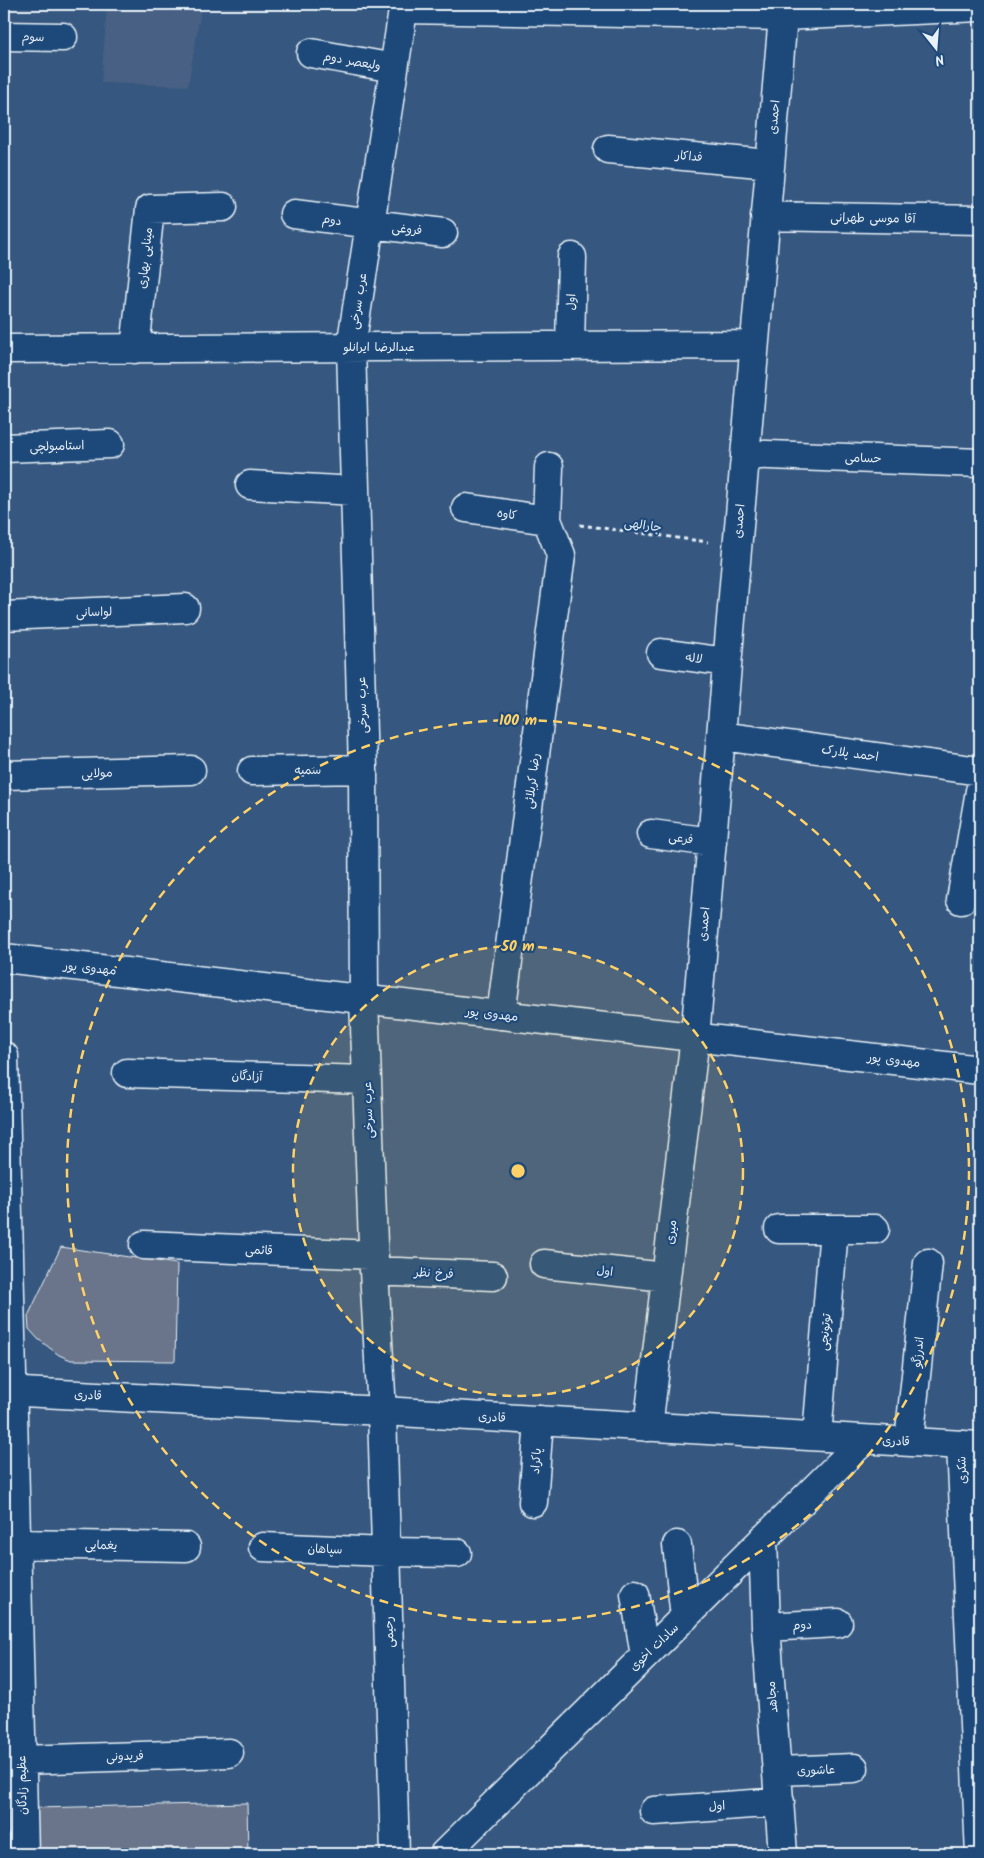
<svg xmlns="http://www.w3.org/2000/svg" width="984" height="1858" font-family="Kalam,'Playpen Sans Arabic',sans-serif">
<rect width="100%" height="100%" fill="#36577f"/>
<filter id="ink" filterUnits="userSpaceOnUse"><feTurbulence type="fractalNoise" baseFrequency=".02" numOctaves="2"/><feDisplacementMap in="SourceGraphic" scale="10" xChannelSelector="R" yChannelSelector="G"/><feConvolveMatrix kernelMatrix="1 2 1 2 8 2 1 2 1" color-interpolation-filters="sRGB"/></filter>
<g filter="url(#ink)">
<path fill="#466083" d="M107,4H202L188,86L101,83Z"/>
<path fill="#6b748b" stroke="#e8f1f8" d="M61,1247L177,1264L175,1361L71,1360L59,1355L38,1339L29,1329L28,1316Z
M247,1803L248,1854H34V1808Z"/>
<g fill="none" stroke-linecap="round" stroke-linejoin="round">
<defs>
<path id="street" d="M403,9L783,16L980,7
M4,36L63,37
M311,53L394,68
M608,149L770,164
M294,214L443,233
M765,216L980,220
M570,346L572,257
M4,349L754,345
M135,349L150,209L223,207
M4,448L110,444
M745,454L980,463
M250,485L355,491
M466,508L547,520
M4,616L185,608
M661,653L727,662
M721,736L980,771
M252,771L363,769
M4,775L191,770
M651,834L712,842
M961,900L980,791
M501,1015L561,555L547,520L549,467
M4,1056L24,1854
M127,1073L367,1080
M779,1229H875
M144,1245L374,1255
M544,1264L666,1277
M374,1271L493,1276
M648,1427L695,1037L783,16L782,4
M817,1436L834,1229
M909,1441L928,1263
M961,1445L980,1854
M533,1502L539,1420
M763,1539L766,1627L783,1854
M16,1544L186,1547
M677,1545L685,1617
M263,1547L386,1552L457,1553
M635,1594L645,1656
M766,1627L838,1623
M22,1760L229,1753
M778,1771L854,1768
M654,1811L780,1802
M395,1854L382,1411L374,1271L364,999L363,769L351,347L404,4
M444,1854L864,1440"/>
<path id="secondary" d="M4,958L980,1070
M4,1391L382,1411L980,1446"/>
</defs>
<use href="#street" stroke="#e8f1f8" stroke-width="31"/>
<use href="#secondary" stroke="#e8f1f8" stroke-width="31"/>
<path stroke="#e8f1f8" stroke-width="3" stroke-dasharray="4 4" stroke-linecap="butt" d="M580,525L708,542"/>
<use href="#street" stroke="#1f4a7a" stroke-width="28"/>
<use href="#secondary" stroke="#1f4a7a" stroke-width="28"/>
</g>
</g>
<circle cx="518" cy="1171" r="225" fill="#ffd166" fill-opacity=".12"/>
<g fill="none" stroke="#ffd166" stroke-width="2.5" stroke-dasharray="9 6">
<circle cx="518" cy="1171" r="225"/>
<circle cx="518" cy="1171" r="451"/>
</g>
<g text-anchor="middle" stroke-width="4.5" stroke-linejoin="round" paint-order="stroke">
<g font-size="12" fill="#e8f1f8" stroke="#1f4a7a">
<text transform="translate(33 37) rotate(1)" y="4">سوم</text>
<text transform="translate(352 61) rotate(10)" y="4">ولیعصر دوم</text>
<text transform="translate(774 117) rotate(-85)" y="4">احمدی</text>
<text transform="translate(689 156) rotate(5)" y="4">فداکار</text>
<text transform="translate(873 218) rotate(1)" y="4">آقا موسی طهرانی</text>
<text transform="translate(332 220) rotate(8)" y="4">دوم</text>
<text transform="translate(407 229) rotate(6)" y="4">فروغی</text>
<text transform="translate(145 258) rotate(-84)" y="4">مینایی بهاری</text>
<text transform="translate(358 301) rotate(-81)" y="4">عرب سرخی</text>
<text transform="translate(571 302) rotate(-88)" y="4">اول</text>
<text x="379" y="351">عبدالرضا ایرانلو</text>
<text transform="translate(57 446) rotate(-2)" y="4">استامبولچی</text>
<text transform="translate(863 458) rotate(2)" y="4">حسامی</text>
<text transform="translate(507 514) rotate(8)" y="4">کاوه</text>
<text transform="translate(739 521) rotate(-85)" y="4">احمدی</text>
<text transform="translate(643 525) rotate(8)" y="4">جارالهی</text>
<text transform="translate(94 612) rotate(-2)" y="4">لواسانی</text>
<text transform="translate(694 658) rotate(8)" y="4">لاله</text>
<text transform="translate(362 705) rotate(-92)" y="4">عرب سرخی</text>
<text transform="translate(850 753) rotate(8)" y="4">احمد پلارک</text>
<text transform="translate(308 770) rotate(-1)" y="4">سمیه</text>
<text transform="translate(97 773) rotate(-2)" y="4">مولایی</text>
<text transform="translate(532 781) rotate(-83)" y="4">رضا کربلائی</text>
<text transform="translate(681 838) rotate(8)" y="4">فرعی</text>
<text transform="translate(704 924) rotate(-85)" y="4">احمدی</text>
<text transform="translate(90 968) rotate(6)" y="4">مهدوی پور</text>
<text transform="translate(492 1014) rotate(7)" y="4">مهدوی پور</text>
<text transform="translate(894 1060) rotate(7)" y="4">مهدوی پور</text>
<text transform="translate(247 1076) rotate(2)" y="4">آزادگان</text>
<text transform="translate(368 1110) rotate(-92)" y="4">عرب سرخی</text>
<text transform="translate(671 1232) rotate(-83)" y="4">میری</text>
<text transform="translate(259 1250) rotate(2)" y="4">قائمی</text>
<text transform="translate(605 1271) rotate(6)" y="4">اول</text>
<text transform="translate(434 1273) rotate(3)" y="4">فرخ نظر</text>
<text transform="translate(825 1332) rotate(-85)" y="4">توتونچی</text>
<text transform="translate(918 1352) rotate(-84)" y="4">اندرزگو</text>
<text transform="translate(88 1395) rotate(3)" y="4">قادرى</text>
<text transform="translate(492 1417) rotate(3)" y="4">قادرى</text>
<text transform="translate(896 1441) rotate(2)" y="4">قادرى</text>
<text transform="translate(536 1461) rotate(-86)" y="4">پاکراد</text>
<text transform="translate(962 1470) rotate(-93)" y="4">شکری</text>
<text transform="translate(101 1545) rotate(1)" y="4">یغمایی</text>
<text transform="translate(325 1549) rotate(2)" y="4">سپاهان</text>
<text transform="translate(802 1625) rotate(-4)" y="4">دوم</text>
<text transform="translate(389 1632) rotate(-92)" y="4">رحیمی</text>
<text transform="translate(654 1647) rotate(-44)" y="4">سادات اخوی</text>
<text transform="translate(772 1697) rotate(-95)" y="4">مجاهد</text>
<text transform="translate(125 1756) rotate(-2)" y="4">فریدونی</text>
<text transform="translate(816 1770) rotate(-2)" y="4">عاشوری</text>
<text transform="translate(22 1785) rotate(-91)" y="4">عظیم زادگان</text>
<text transform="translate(717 1806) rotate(-4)" y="4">اول</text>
</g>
</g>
<circle cx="518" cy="1171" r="8" fill="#ffd166" stroke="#1f4a7a" stroke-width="2.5"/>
<g font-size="15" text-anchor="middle" font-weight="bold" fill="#ffd166" stroke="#1f4a7a" stroke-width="4.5" stroke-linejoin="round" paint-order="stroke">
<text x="518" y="725">100 m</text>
<text x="518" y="951">50 m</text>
</g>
<rect width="984" height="1858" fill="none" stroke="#1f4a7a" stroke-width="20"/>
<rect x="10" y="10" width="964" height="1838" fill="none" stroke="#e8f1f8" stroke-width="2" filter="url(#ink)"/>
<g transform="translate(936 48) rotate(163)" stroke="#1f4a7a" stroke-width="4" paint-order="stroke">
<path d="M0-4L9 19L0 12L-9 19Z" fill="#e8f1f8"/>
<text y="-8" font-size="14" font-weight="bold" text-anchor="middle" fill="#e8f1f8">N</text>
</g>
</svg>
